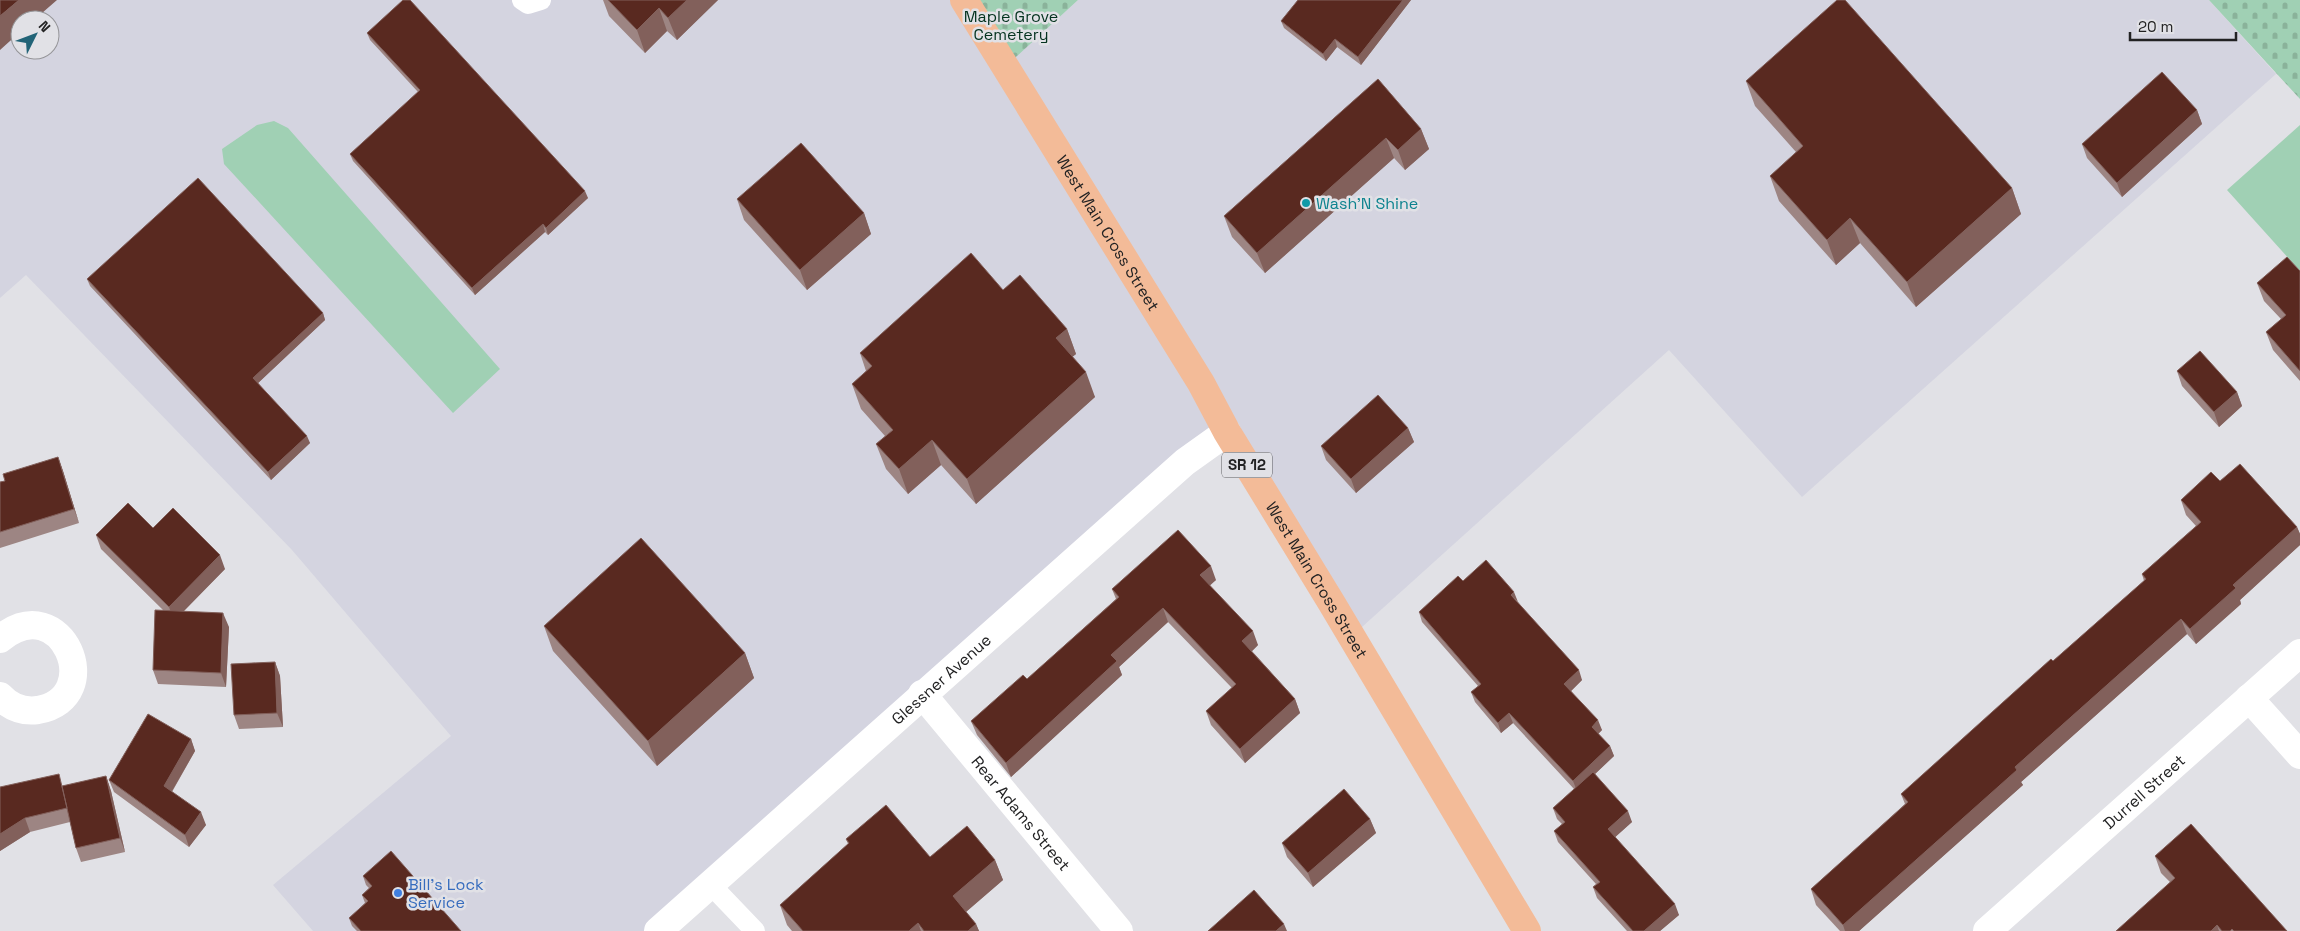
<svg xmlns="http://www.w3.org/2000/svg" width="2300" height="931" font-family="'Space Grotesk',sans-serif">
<defs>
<pattern id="cemetery-stones" width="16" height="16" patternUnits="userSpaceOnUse" patternTransform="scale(1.25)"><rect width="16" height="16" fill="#a0d0b4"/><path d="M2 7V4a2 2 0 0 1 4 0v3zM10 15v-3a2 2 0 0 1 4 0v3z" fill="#8ab29a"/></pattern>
</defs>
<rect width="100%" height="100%" fill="#e1e1e6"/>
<path fill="#d4d4e0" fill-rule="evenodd" d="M0,0H964L1005,66L1078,0H2209L2276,74L1802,497L1669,350L1352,636L1227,432L658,931H313L273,885L451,736L292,550L26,275L0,298ZM20,20H50V50H20Z"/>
<path fill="#a0d0b4" d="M274,121L288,128L500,369L453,413L224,164L222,149L257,125Z
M2300,125V271L2227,190Z"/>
<path fill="url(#cemetery-stones)" d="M964,0H1078L1005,67Z
M2209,0H2300V99Z"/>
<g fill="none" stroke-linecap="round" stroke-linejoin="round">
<path stroke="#fff" stroke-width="20" d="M522,0L528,4L541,0
M710,884L755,931"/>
<g stroke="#fff" stroke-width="28">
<path d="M0,639C62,587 108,698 38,710C23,712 10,707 0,696"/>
<path id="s1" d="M922,694L1119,931"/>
<path d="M2249,698L2300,755"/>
<path id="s2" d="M1987,931L2300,653"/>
</g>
<path stroke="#fff" stroke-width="28" id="s3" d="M658,931L1185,462L1227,432"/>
<path stroke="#f3bb98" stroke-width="28" id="s4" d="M964,0L1201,383L1227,432L1331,602L1527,931"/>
</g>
<path fill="#9d8583" d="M603,0H718L677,40L667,31L645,53L609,16Z
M1298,0H1411L1361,65L1337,47L1326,61L1284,28L1281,21Z
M367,33L588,198L548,235L545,232L475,295L353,161L350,154L418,92L370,40Z
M1378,79L1421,129L1429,149L1405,170L1394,158L1265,273L1232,237L1224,216Z
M1746,81L2012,188L2021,214L1916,307L1860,243L1836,265L1779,201L1770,176L1796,152L1755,106Z
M2197,110L2202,124L2122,197L2087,158L2082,144Z
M737,199L864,213L871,234L807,290L744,220Z
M2300,271V381L2273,350L2266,332L2281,319L2264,301L2257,283Z
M87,279L323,313L325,320L258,383L310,443L271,480L90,286Z
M1003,290L1067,329L1076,354L1072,357L1095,397L976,504L941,465L908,494L886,469L876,444L885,436L861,409L852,384L866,371L860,353Z
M2177,371L2237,392L2242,406L2219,427L2182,386Z
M1408,428L1414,442L1356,493L1326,460L1321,446Z
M58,457L63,471L79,523L0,548V482L5,481Z
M2220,481L2297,527L2300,534V545L2240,600L2241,604L2196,644L2187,634L2021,782L2023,785L1859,931H1840L1816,905L1811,889L1905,804L1901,794L2053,661L2144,581L2142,574L2196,526L2186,515L2181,500Z
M153,528L225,569L184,611L229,627L226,687L158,684L153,670L163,610L101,549L96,535Z
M1216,580L1209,585L1258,645L1252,651L1295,699L1300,713L1245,763L1211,725L1206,711L1232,688L1168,622L1119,667L1122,675L1011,777L977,735L971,721L1027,679L1116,599L1112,589Z
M1463,581L1518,602L1582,680L1571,691L1602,730L1598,734L1610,746L1614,756L1595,774L1632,822L1615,837L1679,915L1660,931H1627L1597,898L1593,887L1596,884L1558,842L1554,831L1562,824L1557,819L1553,808L1574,789L1513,723L1501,733L1475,702L1471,692L1478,686L1422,622L1419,612Z
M544,626L745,653L754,678L657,766L553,651Z
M275,662L280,676L283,727L239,729L234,715Z
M191,739L195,751L172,792L206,825L189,847L114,792L109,780Z
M106,776L111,791L125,852L81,862L76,848L70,822L30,832L0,851V787L63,786Z
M1370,819L1376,833L1313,887L1287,857L1282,843Z
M846,839L930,857L995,860L1003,880L966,912L976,924L979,931H792L787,925L780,905L848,844Z
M2155,856L2287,931H2116L2170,882L2161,873Z
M363,876L461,931H357L352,926L349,918L365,903L362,895L369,888L366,885Z"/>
<path fill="#82605b" d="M19,0H57L34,20H20V32L0,50V16Z
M687,0H718L677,40L668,18Z
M1403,0H1411L1361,65L1358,57Z
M659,8L667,31L645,53L637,30Z
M1335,39L1337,47L1326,61L1323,54Z
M2197,110L2202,124L2122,197L2117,183Z
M1421,129L1429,149L1405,170L1398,150Z
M1386,138L1394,158L1265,273L1257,253Z
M2012,188L2021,214L1916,307L1907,282Z
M585,191L588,198L548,235L546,228Z
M864,213L871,234L807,290L800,270Z
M1850,218L1860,243L1836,265L1827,240Z
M543,224L545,232L475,295L472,288Z
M323,313L325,320L256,385L253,378Z
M1067,329L1076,354L1065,363L1056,338Z
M1086,372L1095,397L976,504L967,479Z
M2237,392L2242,406L2219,427L2214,412Z
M1408,428L1414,442L1356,493L1351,479Z
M307,436L310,443L271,480L268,472Z
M932,440L941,465L908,494L899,469Z
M58,457L63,471L79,523L74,509Z
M2297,527L2300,534V545L2240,600L2241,604L2196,644L2190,629L2233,585Z
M220,555L225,569L174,621L169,607Z
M1211,566L1216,580L1205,590L1200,575Z
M1514,592L1518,602L1511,595Z
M1163,608L1168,622L1119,667L1122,675L1011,777L1006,763L1111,655Z
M223,613L229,627L226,687L221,673Z
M2181,619L2187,634L2021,782L2023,785L1859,931H1845L1843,925L2015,767Z
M1253,631L1258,645L1248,655L1242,641Z
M745,653L754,678L657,766L648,741Z
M275,662L280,676L283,727L277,713Z
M1579,670L1582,680L1568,694L1564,684Z
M1295,699L1300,713L1245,763L1240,749Z
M1509,713L1513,723L1501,733L1498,723Z
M1598,720L1602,730L1595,737L1592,727Z
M191,739L195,751L168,798L164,786Z
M1610,746L1614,756L1577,791L1573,781Z
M106,776L111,791L125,852L120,838Z
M1628,811L1632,822L1612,840L1608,829Z
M201,812L206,825L189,847L185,835Z
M25,818L30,832L0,851V834Z
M1370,819L1376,833L1313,887L1308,873Z
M995,860L1003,880L960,917L953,896Z
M1675,904L1679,915L1660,931H1644Z
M918,923L921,931H909Z
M976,924L979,931H968Z
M1284,924L1287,931H1276Z
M2217,925L2219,931H2211Z"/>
<path fill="#592920" stroke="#82605b" d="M0,0H19L0,16Z
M403,0H410L585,191L546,228L543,224L472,288L350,154L420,90L367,33Z
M608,0H687L668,18L659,8L637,30Z
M1298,0H1403L1358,57L1335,39L1323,54L1281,21Z
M1837,0H1845L2012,188L1907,282L1850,218L1827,240L1770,176L1803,146L1746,81Z
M2162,72L2197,110L2117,183L2082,144Z
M1378,79L1421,129L1398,150L1386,138L1257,253L1224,216Z
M801,143L864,213L800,270L737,199Z
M198,178L323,313L253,378L307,436L268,472L87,279Z
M971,253L1003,290L1020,275L1067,329L1056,338L1086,372L967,479L932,440L899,469L876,444L893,430L852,384L872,366L860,353Z
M2287,257L2300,271V371L2266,332L2286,315L2257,283Z
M2200,351L2237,392L2214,412L2177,371Z
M1378,395L1408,428L1351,479L1321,446Z
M58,457L74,509L0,532V482L5,481L3,474Z
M2240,464L2297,527L2233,585L2236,588L2190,629L2181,619L2015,767L2017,770L1843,925L1811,889L1908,802L1901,794L2051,659L2053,661L2146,579L2142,574L2201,522L2181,500L2211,472L2220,481Z
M128,503L153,528L173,508L220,555L169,607L96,535Z
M1178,530L1211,566L1200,575L1253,631L1242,641L1295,699L1240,749L1206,711L1236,684L1163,608L1111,655L1117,661L1006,763L971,721L1023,675L1027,679L1119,597L1112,589Z
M641,538L745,653L648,741L544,626Z
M1486,560L1514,592L1511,595L1579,670L1564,684L1598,720L1592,727L1610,746L1573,781L1509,713L1498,723L1471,692L1481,684L1419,612L1458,576L1463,581Z
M155,610L223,613L221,673L153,670Z
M275,662L277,713L234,715L231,664Z
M148,714L191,739L164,786L201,812L185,835L109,780Z
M1593,772L1628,811L1608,829L1675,904L1644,931H1633L1593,887L1600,882L1554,831L1565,822L1553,808Z
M59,774L67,808L25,818L0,834V787Z
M106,776L120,838L76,848L62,786Z
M1344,789L1370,819L1308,873L1282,843Z
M886,805L930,857L967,826L995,860L953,896L976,924L968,931H924L918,923L909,931H803L780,905L849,843L846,839Z
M2191,824L2287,931H2234L2232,929L2230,931H2222L2217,925L2211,931H2116L2175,878L2155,856Z
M391,851L461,931H361L349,918L368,901L362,895L372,886L363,876Z
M1254,890L1284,924L1276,931H1208Z"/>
<circle fill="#0f9aa8" stroke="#e1e1e6" stroke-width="2" cx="1306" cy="203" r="5"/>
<circle fill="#3f7fe0" stroke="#e1e1e6" stroke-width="2" cx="398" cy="893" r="5"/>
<g text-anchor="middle" stroke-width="5" stroke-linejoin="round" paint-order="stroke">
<rect fill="#e1e1e6" stroke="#5b5b5e" stroke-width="1" x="1222" y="452.5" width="50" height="25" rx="4"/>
<g font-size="15" font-weight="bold" fill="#222223">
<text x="1247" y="470">SR 12</text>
</g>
<g font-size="16" fill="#04331f" stroke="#e1e1e6">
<text x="1011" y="22">Maple Grove<tspan x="1011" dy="18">Cemetery</tspan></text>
</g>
<g font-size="16" fill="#0d838f" stroke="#e1e1e6" text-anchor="start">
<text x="1316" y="209">Wash'N Shine</text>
</g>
<g font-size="16" fill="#222223" stroke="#e1e1e6">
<text dy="6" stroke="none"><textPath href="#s4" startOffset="274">West Main Cross Street</textPath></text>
<text dy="6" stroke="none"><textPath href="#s4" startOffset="679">West Main Cross Street</textPath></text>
<text dy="6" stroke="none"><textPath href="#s3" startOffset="379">Glessner Avenue</textPath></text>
<text dy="6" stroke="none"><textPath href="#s2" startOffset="210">Durrell Street</textPath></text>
<text dy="6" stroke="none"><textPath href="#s1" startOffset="155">Rear Adams Street</textPath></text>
</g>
<g font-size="16" fill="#366cbe" stroke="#e1e1e6" text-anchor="start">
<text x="408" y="890">Bill's Lock<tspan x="408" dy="18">Service</tspan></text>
</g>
</g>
<g transform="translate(35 35) rotate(48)"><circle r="24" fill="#e1e1e6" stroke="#959598"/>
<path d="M0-4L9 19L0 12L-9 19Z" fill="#216377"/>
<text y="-8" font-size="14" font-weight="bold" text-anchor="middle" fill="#222223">N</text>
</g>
<path d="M2130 32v8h106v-8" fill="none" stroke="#222223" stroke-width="2.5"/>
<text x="2138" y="32" font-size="15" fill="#222223" stroke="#e1e1e6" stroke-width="4" paint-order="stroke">20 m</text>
</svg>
